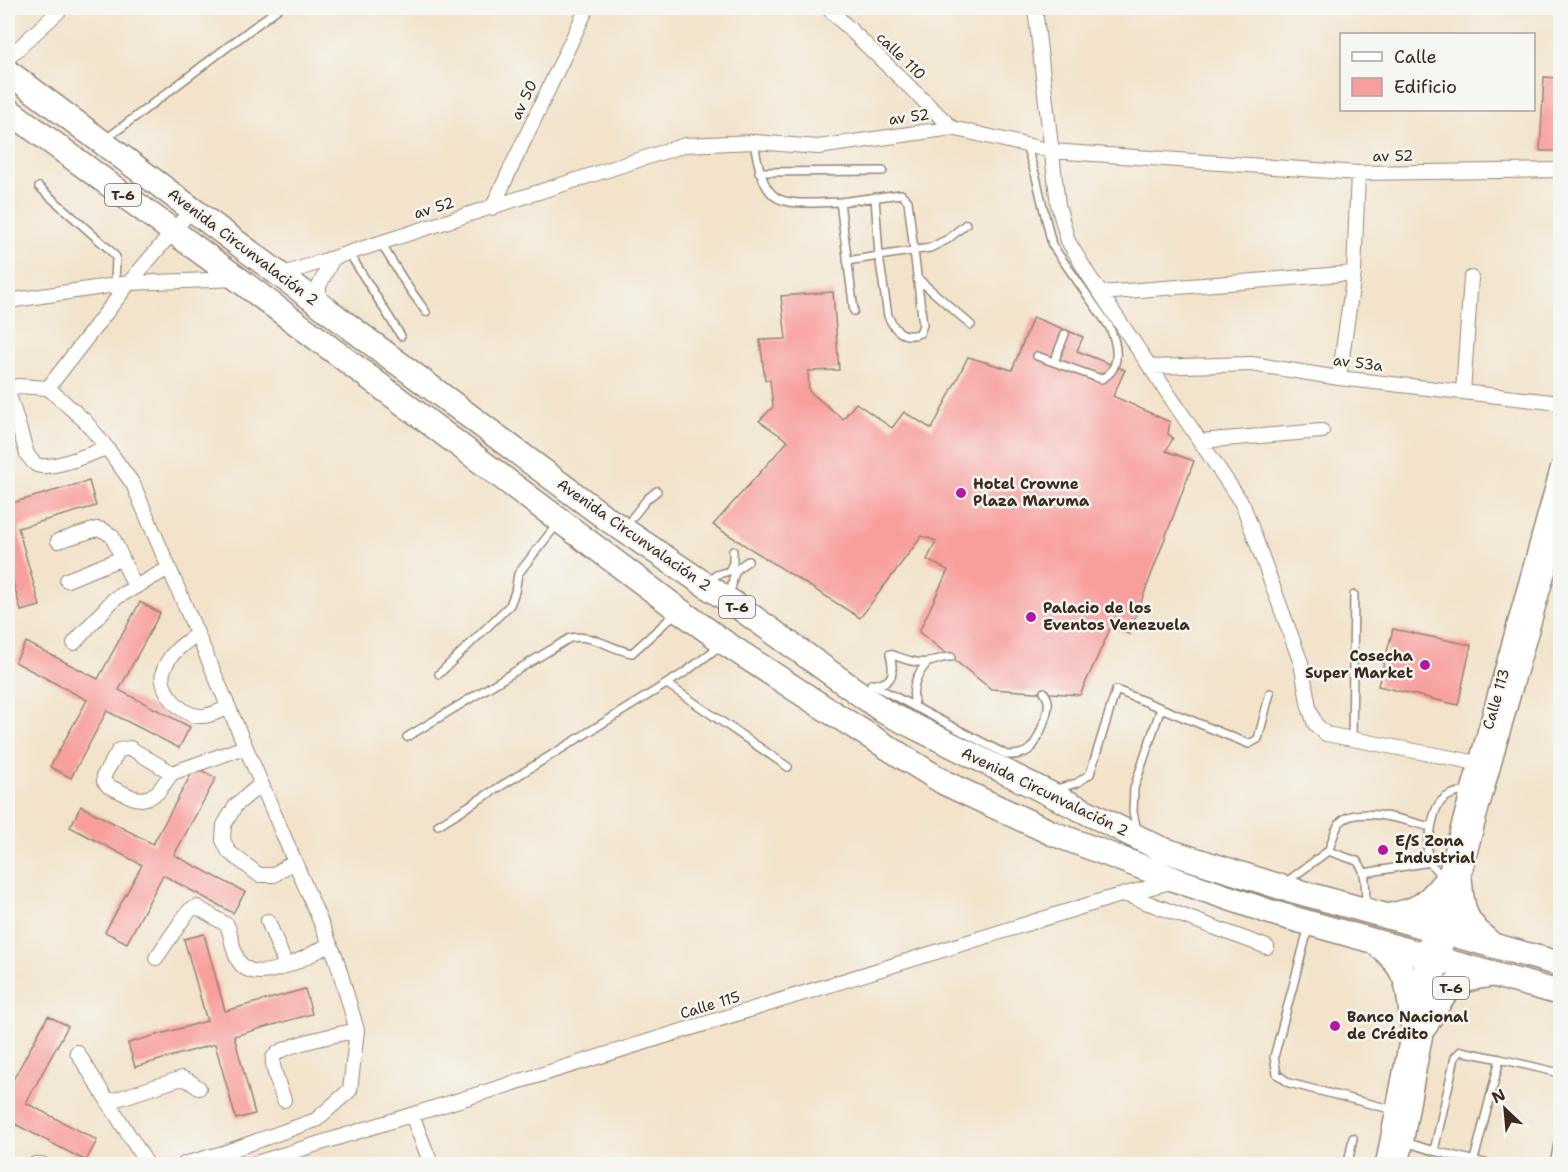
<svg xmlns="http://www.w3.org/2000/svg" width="1568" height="1172" font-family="'Shantell Sans',sans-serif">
<rect width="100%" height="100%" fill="#f6f6f2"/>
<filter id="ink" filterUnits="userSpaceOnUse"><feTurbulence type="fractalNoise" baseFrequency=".0167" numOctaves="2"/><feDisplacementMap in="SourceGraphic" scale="12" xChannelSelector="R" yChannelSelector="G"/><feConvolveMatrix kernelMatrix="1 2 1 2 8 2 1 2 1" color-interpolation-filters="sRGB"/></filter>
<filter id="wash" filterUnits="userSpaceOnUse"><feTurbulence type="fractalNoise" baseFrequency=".008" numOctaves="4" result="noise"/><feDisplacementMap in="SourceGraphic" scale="24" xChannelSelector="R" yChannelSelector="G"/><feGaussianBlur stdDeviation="1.35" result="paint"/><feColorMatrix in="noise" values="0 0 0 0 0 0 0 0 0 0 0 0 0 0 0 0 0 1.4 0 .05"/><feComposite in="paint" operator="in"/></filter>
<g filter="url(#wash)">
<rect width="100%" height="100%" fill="#f2e3ca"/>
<g id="blocks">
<path fill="#f89e9c" d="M1544,77L1560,78V151H1540Z
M833,292L839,370L808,371L809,391L843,419L856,403L892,428L904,412L932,429L968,357L1012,370L1033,317L1083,337L1077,351L1125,370L1113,396L1170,422L1168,434L1173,438L1166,451L1194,461L1129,634L1111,627L1080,695L991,689L919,632L948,570L927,560L936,541L922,536L860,618L713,525L788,441L759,421L773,407L770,380H765L760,340L786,339L781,296Z
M89,481L96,506L18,528L40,606L21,611L8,564V504Z
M140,602L160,613L119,690L190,727L179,748L107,711L71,778L50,767L87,700L15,662L26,642L98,679Z
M1393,629L1471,645L1458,705L1378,686Z
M195,767L216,778L174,855L245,892L233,913L163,875L127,943L105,932L142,865L70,827L81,806L153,844Z
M204,934L225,1011L305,989L312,1014L234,1036L255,1114L236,1119L215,1044L135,1067L128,1043L207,1021L184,939Z
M48,1016L68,1026L26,1103L97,1140L86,1161L15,1124L8,1138V1089Z"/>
</g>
</g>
<g filter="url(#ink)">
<use href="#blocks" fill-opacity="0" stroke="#968674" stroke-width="1.5"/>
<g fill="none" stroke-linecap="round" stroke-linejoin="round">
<defs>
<path id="lane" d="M106,139L279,8
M754,142C765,210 778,204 840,202L854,311
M1026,145L1036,177L1052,245L1109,326C1117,343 1123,369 1101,379L1037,356
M759,172L883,171
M39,187L109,249L116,257L115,285
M840,202L901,194L908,201L923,325L920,333C904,340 894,330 888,316L879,256L875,197
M380,242L406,284L426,312
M349,253L401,336
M847,261L930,248L948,239L966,224
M917,278L971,325
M1054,362L1065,334
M632,518L647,499L657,491
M716,575L729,571L733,563V551
M732,586C733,572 737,568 748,561
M890,654C902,658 915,664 928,662C937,661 942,656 951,657
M439,674L510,605L515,592L518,574L558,523
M667,684L788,767
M871,684L1007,755C1015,755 1023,755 1030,749C1037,744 1050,710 1048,701C1048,698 1045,695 1044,692
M874,684C895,684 894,671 890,654
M915,707C911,688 915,676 928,662
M1161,708L1249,744L1258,739L1270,693
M407,737L570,638C594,634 610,649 632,653L677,612
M1352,739L1354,595
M1056,789L1077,783L1090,774L1116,690L1161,708L1134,788L1133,812L1137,830
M438,825L684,673L720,646
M1328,851C1332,843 1334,831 1339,824C1354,803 1410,822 1431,827
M1364,873L1430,862
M1443,877C1439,873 1434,868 1430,863C1425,854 1428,844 1430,835C1434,808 1438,793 1468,791
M1285,883L1328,851L1357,861C1368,872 1365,892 1366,907
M1309,926L1274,1057L1277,1074L1289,1083L1394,1110
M1405,1142L1434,1151L1455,1057L1461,1051L1500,1059
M1434,1151L1489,1164
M1474,1160L1500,1059L1560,1073
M1348,1164L1353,1138
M1554,1164L1560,1133"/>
<path id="street" d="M828,8L952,128
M1035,8L1058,205L1068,241L1089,276L1243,505L1301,663L1309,707L1315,724L1326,734L1478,763
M8,58L62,8
M492,208L587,8
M280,275L685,145L754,142L818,147L952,128L1052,151L1358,173L1560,170
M1101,293L1354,273
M8,301L129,283L238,279
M319,304V286L333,258
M1150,367L1252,364L1339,378L1560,403
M1339,378L1354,273L1358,173
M48,388L129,283L192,209
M8,389L18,386L48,388L85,421L107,448L133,484L336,958L357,1030L350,1090L316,1120L223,1153L184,1164
M8,391L27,454C30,458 33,463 37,465C52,471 91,453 107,448
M1463,392L1471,278
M1200,441L1322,431
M58,541L97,529L103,530L112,536L135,587
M67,580L122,558
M197,634C183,644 168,654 163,672C159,691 182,717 202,716C210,716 221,710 228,708
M74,643L114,599L169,568
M172,773L130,748L119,750L104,775V781L108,786L134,798L142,799L150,797L158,792L172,773L245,747
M261,784L236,805L224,825L223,840L229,852L259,875H274L294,861
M1124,894L1267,947
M268,921L286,966
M156,958L185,916L190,910L197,907L227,925C232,936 232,950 238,960C255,990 309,955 330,944
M77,1052L147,1164
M284,1100C281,1091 271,1066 273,1058C278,1045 342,1034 357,1030
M108,1102L182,1078L189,1081L199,1088
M412,1115L431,1164
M35,1164H42
M253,1164L1107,899L1174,881"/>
<path id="secondary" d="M1385,1164L1425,955L1560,468
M1400,1164C1412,1096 1423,1027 1440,960C1476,813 1519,668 1560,522"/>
<path id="highway" d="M8,72L606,518L740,608L885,712L1161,849L1281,887L1560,964
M8,110L238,279L679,610L725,643L823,707L945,783L1052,833L1176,880L1273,913L1560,993
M1460,882C1462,913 1466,923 1490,943
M1388,916C1420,910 1426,905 1446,880
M1376,943C1407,967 1409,984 1412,1021
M1425,1026C1443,993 1451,979 1489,975"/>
</defs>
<use href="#lane" stroke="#968674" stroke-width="10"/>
<use href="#street" stroke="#968674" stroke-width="16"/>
<use href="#secondary" stroke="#968674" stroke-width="21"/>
<use href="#highway" stroke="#968674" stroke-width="27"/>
<use href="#lane" stroke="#fff" stroke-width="7"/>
<use href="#street" stroke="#fff" stroke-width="14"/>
<use href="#secondary" stroke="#fff" stroke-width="18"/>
<use href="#highway" stroke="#fff" stroke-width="24"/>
</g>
</g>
<g fill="#b5179e" stroke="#f6f6f2" stroke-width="2">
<circle cx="961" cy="493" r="6"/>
<circle cx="1031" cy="617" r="6"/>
<circle cx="1425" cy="665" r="6"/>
<circle cx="1383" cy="850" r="6"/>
<circle cx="1335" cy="1026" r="6"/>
</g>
<g text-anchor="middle" stroke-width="5" stroke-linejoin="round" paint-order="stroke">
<g fill="#f6f6f2" stroke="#73675e" stroke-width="1.5">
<rect x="105" y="184" width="36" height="22" rx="4.5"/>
<rect x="719" y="596" width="36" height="22" rx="4.5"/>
<rect x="1433" y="977" width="36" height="22" rx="4.5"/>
</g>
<g font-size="14" font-weight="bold" fill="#3b2a1e">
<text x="123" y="200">T-6</text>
<text x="737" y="612">T-6</text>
<text x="1451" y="993">T-6</text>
</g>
<g font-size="15" fill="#3b2a1e" stroke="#f6f6f2">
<text transform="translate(901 56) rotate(44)" y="5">calle 110</text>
<text transform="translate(524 100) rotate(-65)" y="5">av 50</text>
<text transform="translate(909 117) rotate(-8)" y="5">av 52</text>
<text transform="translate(1393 156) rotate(-1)" y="5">av 52</text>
<text transform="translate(434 208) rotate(-17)" y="5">av 52</text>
<text transform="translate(243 247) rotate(37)" y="5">Avenida Circunvalación 2</text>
<text transform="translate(1358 363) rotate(7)" y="5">av 53a</text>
<text transform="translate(634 535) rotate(35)" y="5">Avenida Circunvalación 2</text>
<text transform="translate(1496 699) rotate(-74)" y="5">Calle 113</text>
<text transform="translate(1045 792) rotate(26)" y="5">Avenida Circunvalación 2</text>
<text transform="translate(710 1005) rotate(-17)" y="5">Calle 115</text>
</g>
<g font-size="15" font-weight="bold" fill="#3b2a1e" stroke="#f6f6f2" text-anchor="start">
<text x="973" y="489">Hotel Crowne<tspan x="973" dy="17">Plaza Maruma</tspan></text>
<text x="1043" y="613">Palacio de los<tspan x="1043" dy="17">Eventos Venezuela</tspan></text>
<text x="1413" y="661" text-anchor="end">Cosecha<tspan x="1413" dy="17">Super Market</tspan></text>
<text x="1395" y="846">E/S Zona<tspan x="1395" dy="17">Industrial</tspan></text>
<text x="1347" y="1022">Banco Nacional<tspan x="1347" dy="17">de Crédito</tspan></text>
</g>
</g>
<rect width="1568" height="1172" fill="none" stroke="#f6f6f2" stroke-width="30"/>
<rect x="1340" y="33" width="195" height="78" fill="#f6f6f2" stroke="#aba49d" stroke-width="1.5"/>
<rect x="1352" y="52" width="30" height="9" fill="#ffffff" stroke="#aba49d" stroke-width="1.5"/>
<text x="1394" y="63" font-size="18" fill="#3b2a1e">Calle</text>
<rect x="1352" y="78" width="30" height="18" fill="#f89e9c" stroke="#aba49d" stroke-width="1.5"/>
<text x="1394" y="93" font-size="18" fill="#3b2a1e">Edificio</text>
<g transform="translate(1505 1109) rotate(334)" stroke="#f6f6f2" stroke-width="4.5" paint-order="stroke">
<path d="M0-4.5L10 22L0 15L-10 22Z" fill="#3b2a1e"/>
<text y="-9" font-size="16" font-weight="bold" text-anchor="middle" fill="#3b2a1e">N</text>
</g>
</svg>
